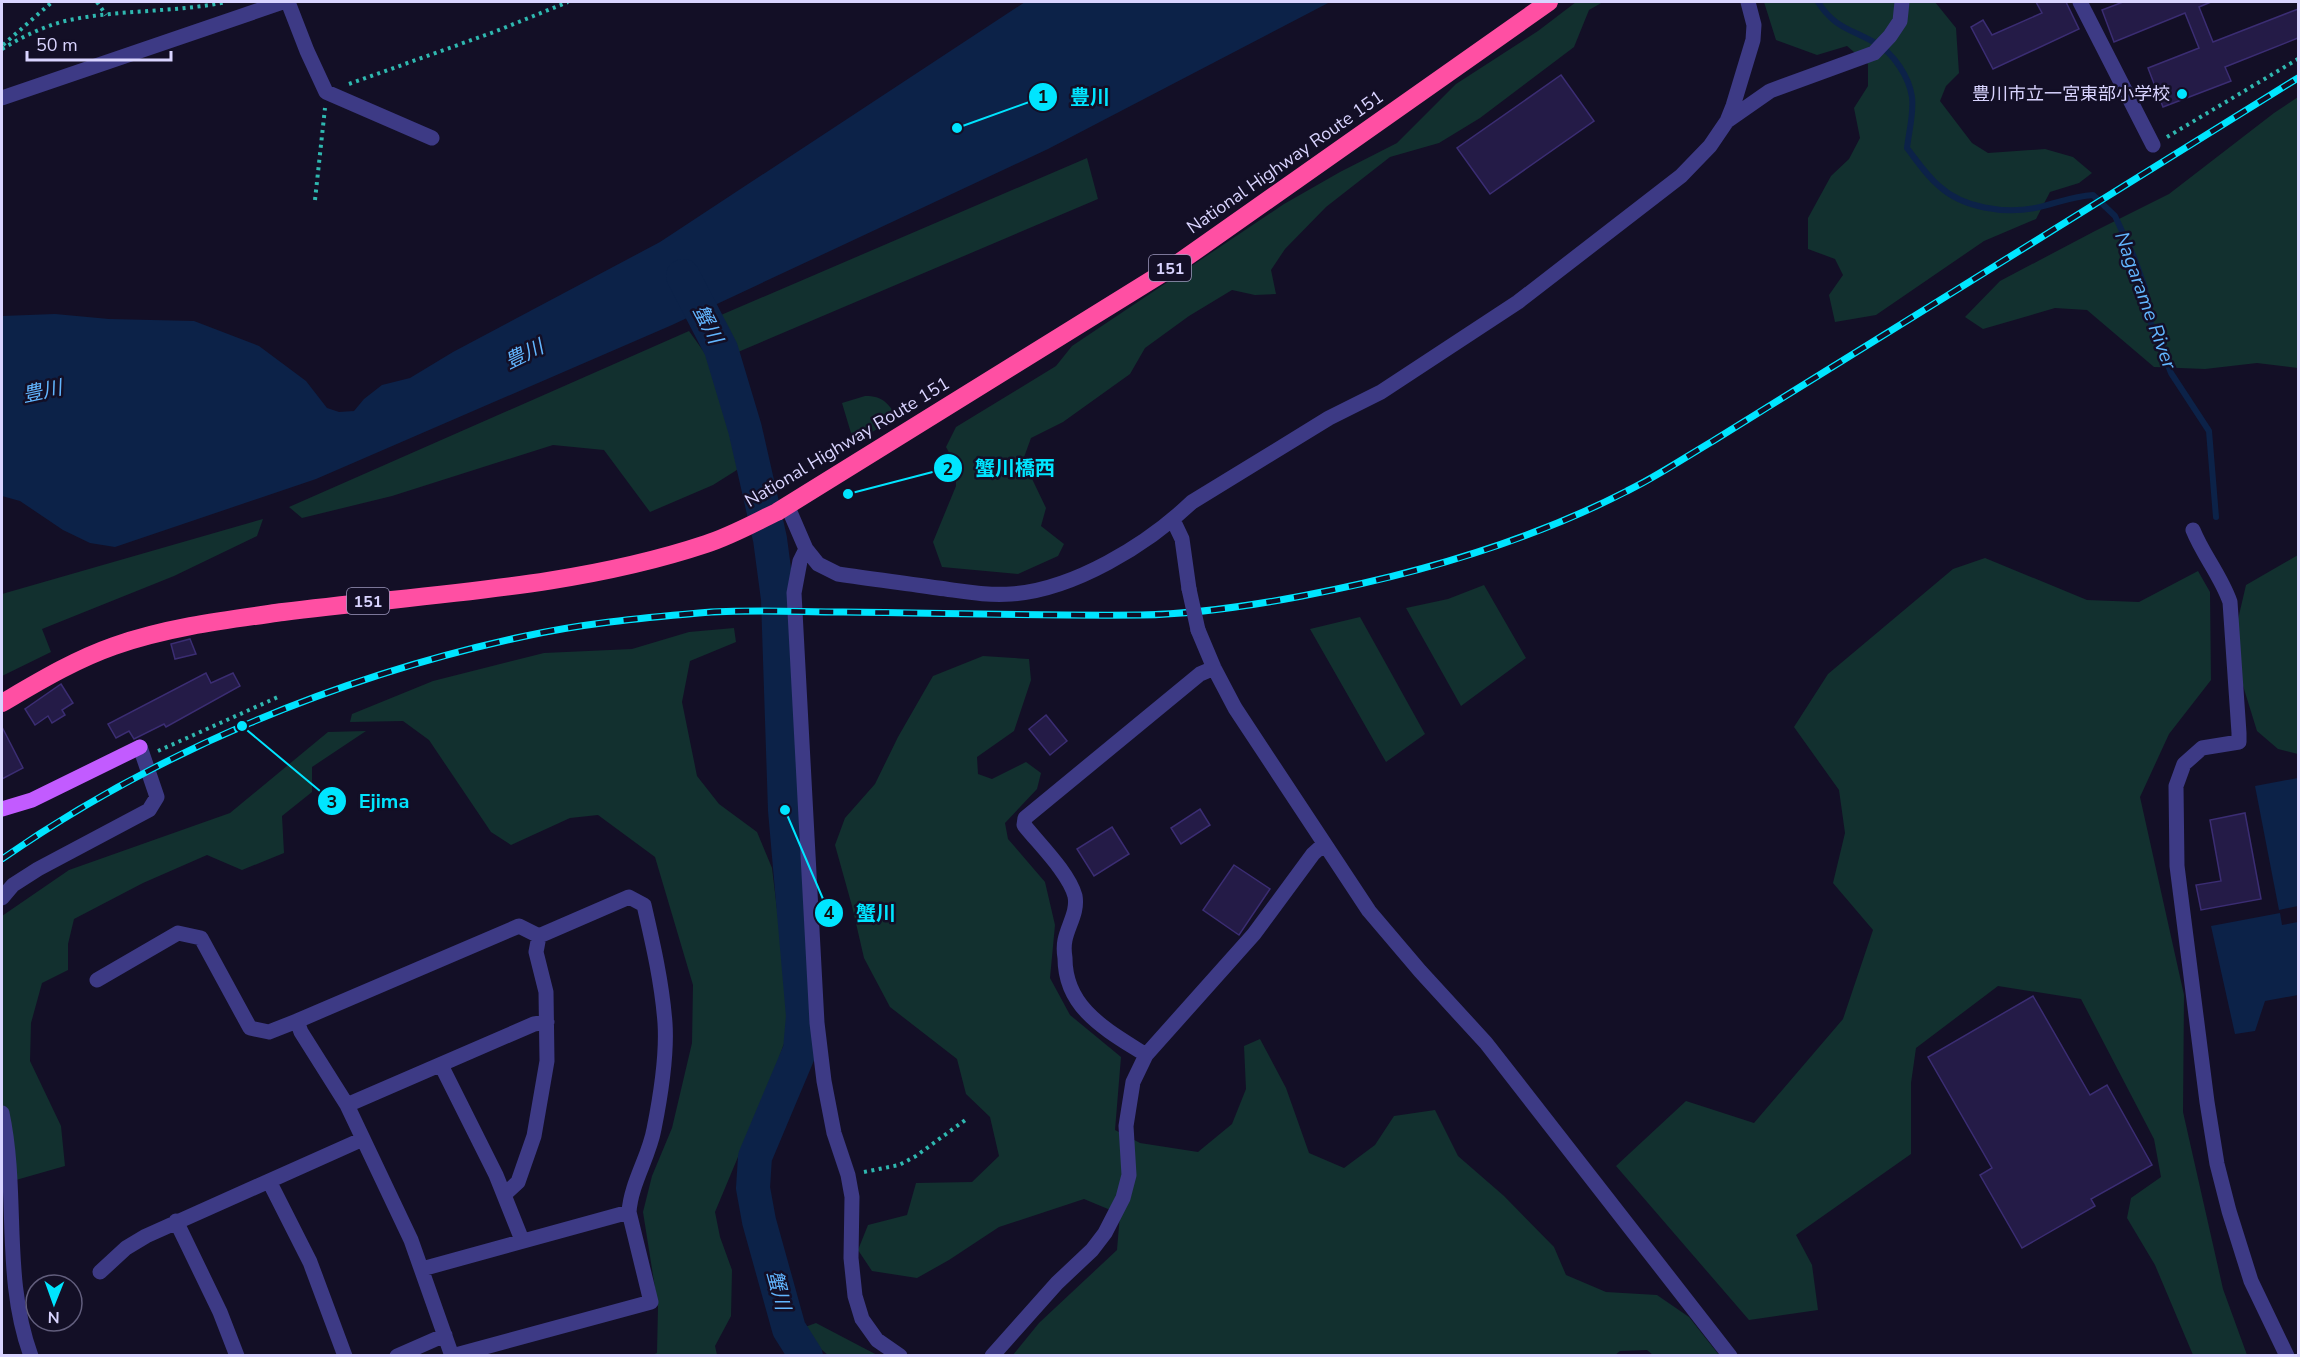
<svg xmlns="http://www.w3.org/2000/svg" width="2300" height="1357" font-family="'Nunito Sans','Noto Sans JP',sans-serif">
<rect width="100%" height="100%" fill="#130f26"/>
<path fill="#12302f" d="M1576,2H1603L1589,10L1574,47L1480,118L1439,143L1390,157L1326,207L1285,249L1271,270L1276,294L1255,295L1232,290L1189,316L1145,348L1130,374L1063,422L1031,438L1023,460L1046,508L1041,526L1064,544L1058,556L1018,574L942,567L933,542L956,486V465L946,447L956,427L1056,366L1072,346L1284,204L1340,172L1397,143L1456,84L1538,31Z
M1764,2H1935L1956,28L1959,73L1946,86L1940,101L1972,143L1988,153L2045,149L2073,157L2092,173L2079,183L2050,192L2036,219L1984,241L1876,315L1835,322L1829,295L1843,275L1835,259L1808,249V218L1831,176L1849,159L1860,138L1854,108L1868,86V64L1847,46L1817,55L1776,40Z
M2298,97V368L2257,363L2205,369L2154,367L2087,310L2055,308L1983,329L1965,317L2000,281L2095,231L2169,194L2274,113Z
M1087,158L1098,199L738,352L721,315Z
M689,331L709,359L740,468L713,485L650,512L604,450L553,445L392,496L302,518L289,507Z
M865,396C883,396 888,403 897,417L854,443L842,403Z
M263,519L257,536L174,576L42,629L51,652L2,676V594Z
M2298,555V754L2278,749L2257,731L2240,676L2236,628L2246,585Z
M1985,558L2087,600L2139,602L2198,571L2210,592L2211,680L2169,734L2140,797L2184,995L2183,1112L2223,1289L2247,1355H2193L2155,1265L2127,1218L2131,1198L2161,1177L2154,1139L2081,999L1998,986L1916,1048L1911,1083V1154L1796,1235L1812,1265L1818,1310L1749,1320L1616,1166L1686,1101L1754,1123L1843,1019L1873,930L1833,883L1845,833L1839,790L1794,727L1828,674L1953,569Z
M1484,585L1526,658L1461,706L1406,608L1448,599Z
M1360,617L1425,734L1386,762L1310,629Z
M734,628L736,642L690,661L682,702L697,776L719,804L757,832L772,868L791,1024L776,1066L715,1212L720,1237L732,1270L731,1316L715,1346L717,1355H652L657,1353L658,1307L643,1212L652,1176L672,1128L692,1043L693,985L655,857L598,815L570,818L511,845L491,832L429,740L403,721L350,722L352,714L433,681L544,653L632,649L689,632Z
M983,656L1029,659L1031,680L1014,731L977,757L978,774L992,779L1026,762L1041,773L1037,789L1005,823L1008,839L1045,882L1055,925L1050,978L1070,1015L1121,1057L1115,1130L1140,1143L1198,1152L1232,1124L1246,1089L1244,1046L1260,1039L1286,1088L1309,1153L1344,1168L1375,1145L1394,1116L1435,1110L1458,1156L1504,1196L1554,1247L1566,1275L1606,1292L1657,1295L1689,1317L1719,1355H1653L1647,1350L1620,1351L1614,1356L1013,1355L1039,1323L1117,1250L1120,1214L1084,1199L999,1227L949,1260L917,1278L872,1271L858,1250L868,1225L907,1215L916,1183L972,1182L999,1156L990,1117L966,1094L957,1059L890,1007L864,958L852,906L835,845L845,818L875,784L898,737L933,676Z
M366,731L312,767V792L282,816L284,853L242,870L207,855L143,883L74,919L68,944V970L42,983L31,1023L30,1061L61,1126L65,1166L2,1184V916L69,870L230,813L328,732Z
M816,1323L877,1355H828L811,1341L805,1327Z"/>
<path fill="#0c2248" d="M1025,2H1330L1048,149L672,325L316,479L115,547L90,543L63,530L20,501L2,496V316L55,314L109,319L194,321L259,346L306,381L327,408L339,412L354,411L364,399L382,385L410,378L453,352L660,242Z
M2298,778V906L2279,910L2255,786Z
M2280,913L2282,925L2298,922V995L2265,1001L2255,1031L2235,1034L2211,926Z"/>
<g fill="none" stroke-linecap="round" stroke-linejoin="round">
<path stroke="#0c2248" stroke-width="6" d="M1818,2C1835,29 1852,29 1877,44C1894,54 1909,77 1912,97C1914,113 1909,131 1907,148C1917,161 1926,175 1939,186C1963,208 2004,214 2035,208C2055,204 2072,196 2093,195L2115,216L2134,257L2145,288L2148,316L2171,373L2209,431L2216,517"/>
<path stroke="#0c2248" stroke-width="34" d="M683,276L721,349L745,429L770,539L778,599L785,810L803,1016L800,1050L755,1157L753,1188L759,1221L789,1329L806,1356"/>
</g>
<path fill="#241b47" stroke="#3b2d73" stroke-width="1.5" d="M2036,2H2066L2079,29L1993,69L1971,27L1983,20L1992,35L2042,13Z
M2123,2H2211L2199,7L2213,42L2298,9V38L2225,67L2231,81L2163,107L2148,68L2199,48L2185,13L2114,42L2102,10Z
M1561,75L1594,121L1490,194L1457,148Z
M190,639L196,654L175,659L171,644Z
M206,673L211,683L233,673L240,686L166,727L164,724L134,739L129,731L116,738L108,724Z
M61,684L73,703L62,710L65,715L52,723L48,716L35,725L25,709Z
M1046,715L1067,741L1050,755L1029,729Z
M2,727L23,768L2,779Z
M1200,809L1210,825L1181,844L1171,828Z
M2245,813L2261,899L2201,910L2196,885L2221,881L2210,820Z
M1112,827L1129,854L1094,876L1077,849Z
M1234,865L1270,889L1239,935L1203,910Z
M2033,996L2090,1095L2107,1085L2152,1165L2091,1199L2095,1206L2022,1248L1980,1175L1992,1168L1928,1057Z"/>
<g fill="none" stroke-linecap="round" stroke-linejoin="round">
<path stroke="#2fb8b0" stroke-width="4" stroke-dasharray="3 4.5" stroke-linecap="butt" d="M97,2L106,15
M3,45L52,2
M2,49C22,37 42,27 65,21C118,9 173,13 226,2
M349,84L494,32L568,2
M2167,137L2298,59
M315,200L325,108
M158,751L278,697
M864,1172L899,1165L916,1156L968,1118"/>
<path stroke="#3d3a85" stroke-width="15" d="M288,2L307,51L326,92L432,138
M2080,2L2153,145
M2,98L283,2
M1727,121L1770,91L1874,53L1890,36L1900,21L1902,2
M787,505L806,549L818,564L838,574C871,579 904,583 938,588C962,591 987,596 1011,594C1073,590 1147,545 1192,502L1329,418L1381,392L1518,302L1681,176L1710,146L1727,121L1733,106L1753,40L1754,25L1748,2
M1173,520L1182,539L1189,589
M2193,530C2203,555 2221,576 2230,602L2239,733V742L2202,748L2184,764L2176,786L2177,866L2207,1102L2217,1164L2229,1211L2251,1281L2287,1356
M806,549L800,561L794,593L817,1023L824,1081L834,1133L848,1175L852,1197L851,1258L855,1296L862,1319L877,1340L900,1356
M1198,630L1214,668L1235,708L1369,911L1420,971L1486,1043L1730,1356
M2,898L13,885L38,869L149,810L157,797L140,747
M97,980L178,933L201,938L250,1028L269,1032L297,1021L301,1032L347,1105L411,1240L452,1356L651,1302L629,1212
M297,1021L519,926L539,936
M1146,1055C1107,1030 1065,1009 1065,958C1064,952 1064,945 1065,940C1068,925 1078,912 1075,896C1069,873 1039,844 1024,825L1025,818L1200,674L1214,668
M441,1065L496,1175L522,1240
M347,1105L534,1024L547,1022
M2,1113C19,1193 2,1277 31,1356
M269,1181L310,1262L345,1356
M176,1221L220,1312L237,1356
M422,1269L629,1212C631,1183 649,1157 654,1129C660,1099 667,1053 665,1023C662,983 653,944 644,905L629,897L539,936L536,952L546,992L547,1061L534,1136L518,1182L505,1194
M100,1272L126,1248L146,1236L363,1139
M397,1356L445,1335
M992,1356L1057,1283L1092,1250L1105,1233L1123,1198L1129,1175L1126,1126L1133,1082L1146,1055L1254,934L1313,854L1324,844"/>
<path stroke="#c25bff" stroke-width="15" d="M2,809L32,800L140,747"/>
<path stroke="#ff4fa3" stroke-width="18" d="M2,703C38,682 74,660 114,646C168,627 226,620 283,612C424,594 571,589 706,544C731,536 754,523 777,512L1174,266L1549,2"/>
<defs>
<path id="rail" d="M2,859C156,752 337,677 521,637C579,624 640,618 699,613C747,609 796,612 843,612C943,613 1042,616 1141,615C1195,614 1249,606 1302,596C1413,575 1526,543 1627,491C1656,477 1684,458 1713,441L2298,78"/>
</defs>
<use href="#rail" stroke="#00e5ff" stroke-width="7"/>
<use href="#rail" stroke="#130f26" stroke-width="4.5" stroke-dasharray="14" stroke-linecap="butt"/>
<path stroke="#3d3a85" stroke-width="15" d="M1189,589L1198,630"/>
</g>
<circle fill="#00e5ff" stroke="#130f26" stroke-width="2" cx="2182" cy="94" r="6"/>
<g text-anchor="middle" stroke-width="5" stroke-linejoin="round" paint-order="stroke">
<g fill="#130f26" stroke="#9e99be" stroke-width="1.5">
<rect x="1149" y="255" width="42" height="26" rx="4.5"/>
<rect x="347" y="588" width="42" height="26" rx="4.5"/>
</g>
<g font-size="16" font-weight="bold" fill="#d9d4ff">
<text x="1170" y="274">151</text>
<text x="368" y="607">151</text>
</g>
<g font-size="18" fill="#d9d4ff" stroke="#130f26" text-anchor="end">
<text x="2170" y="100">豊川市立一宮東部小学校</text>
</g>
<g font-size="18" fill="#d9d4ff" stroke="#130f26">
<text transform="translate(1285 162) rotate(-35)" y="6">National Highway Route 151</text>
<text transform="translate(847 442) rotate(-31)" y="6">National Highway Route 151</text>
</g>
<g font-size="20" font-style="italic" fill="#62b6ff" stroke="#130f26">
<text transform="translate(2146 300) rotate(70)" y="7">Nagarame River</text>
<text transform="translate(708 324) rotate(63)" y="7">蟹川</text>
<text transform="translate(524 354) rotate(-26)" y="7">豊川</text>
<text transform="translate(42 391) rotate(-12)" y="7">豊川</text>
<text transform="translate(779 1290) rotate(76)" y="7">蟹川</text>
</g>
</g>
<path fill="none" stroke="#00e5ff" stroke-width="2" d="M957 128L1043 97M848 494L948 468M242 726L332 801M785 810L829 913"/>
<g fill="#00e5ff" stroke="#130f26" stroke-width="2">
<circle cx="957" cy="128" r="6"/>
<circle cx="848" cy="494" r="6"/>
<circle cx="242" cy="726" r="6"/>
<circle cx="785" cy="810" r="6"/>
<circle cx="1043" cy="97" r="15"/>
<circle cx="948" cy="468" r="15"/>
<circle cx="332" cy="801" r="15"/>
<circle cx="829" cy="913" r="15"/>
</g>
<g font-size="18" text-anchor="middle" font-weight="bold" fill="#111">
<text x="1043" y="103">1</text>
<text x="948" y="475">2</text>
<text x="332" y="808">3</text>
<text x="829" y="919">4</text>
</g>
<g font-size="20" text-anchor="middle" font-weight="bold" fill="#00e5ff" stroke="#130f26" stroke-width="5" stroke-linejoin="round" paint-order="stroke">
<text x="1090" y="104">豊川</text>
<text x="1015" y="475">蟹川橋西</text>
<text x="384" y="808">Ejima</text>
<text x="876" y="920">蟹川</text>
</g>
<rect width="2300" height="1357" fill="none" stroke="#d9d4ff" stroke-width="6"/>
<g transform="translate(54 1303) rotate(181)"><circle r="28" fill="#130f26" stroke="#625e7d" stroke-width="1.5"/>
<path d="M0-4.5L10 22L0 15L-10 22Z" fill="#00e5ff"/>
<text y="-9" font-size="16" font-weight="bold" text-anchor="middle" fill="#d9d4ff">N</text>
</g>
<path d="M27 51v9h144v-9" fill="none" stroke="#d9d4ff" stroke-width="3"/>
<text x="36" y="51" font-size="18" fill="#d9d4ff" stroke="#130f26" stroke-width="4.5" paint-order="stroke">50 m</text>
</svg>
